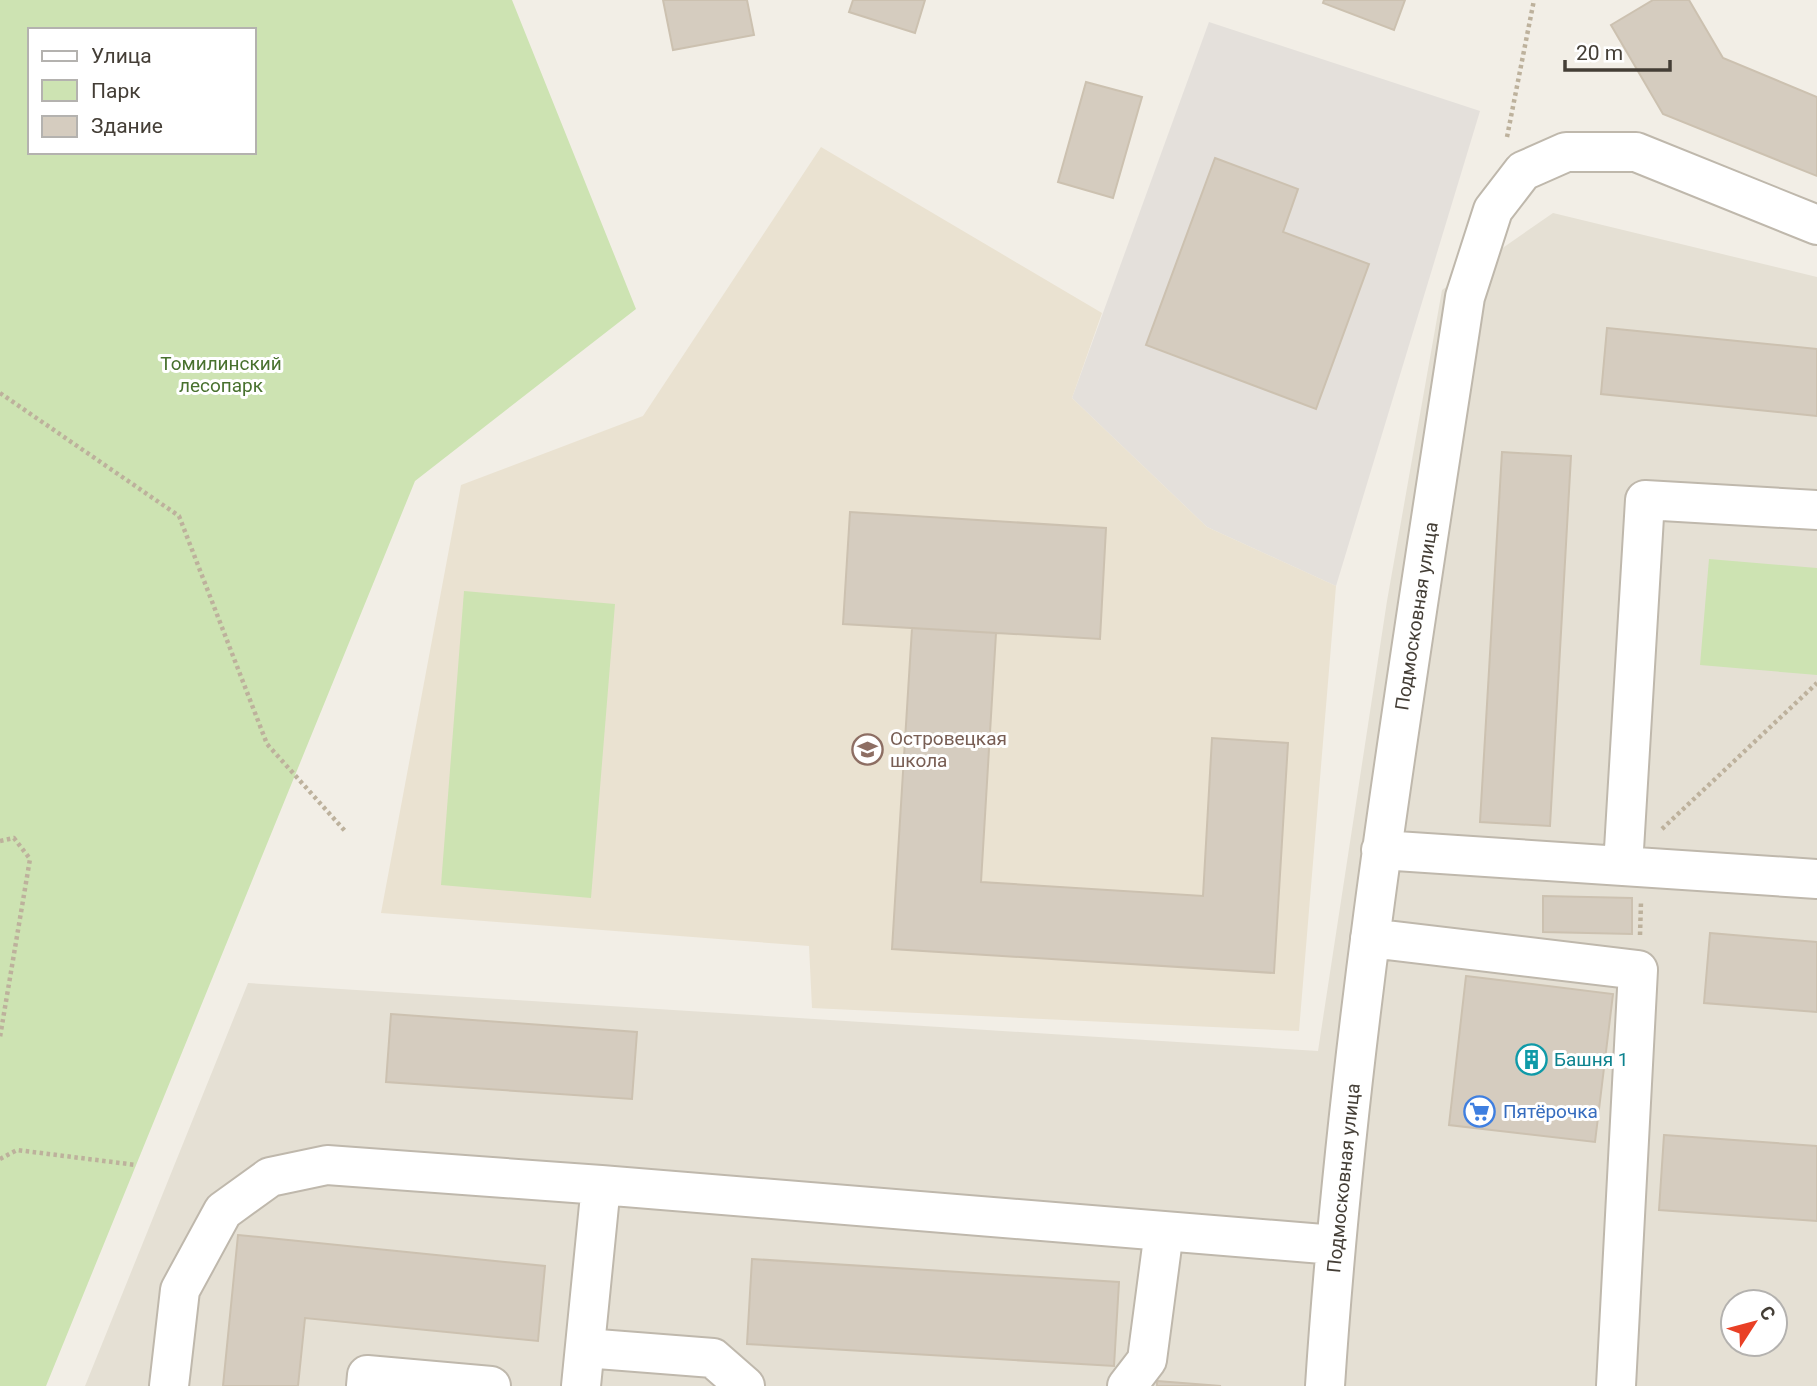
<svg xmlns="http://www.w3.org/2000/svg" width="1817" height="1386" font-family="Roboto,sans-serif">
<rect width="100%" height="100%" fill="#f2eee6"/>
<path fill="#e5e0d4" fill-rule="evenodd" d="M1553,213L1817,277V1386H85L248,983L1318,1051L1387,601L1442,290ZM1733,1302H1775V1344H1733Z"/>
<path fill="#e4e0db" d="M1209,22L1480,111L1336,586L1207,527L1072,398Z"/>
<path fill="#eae2d1" d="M821,147L1102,313L1072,398L1207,527L1336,586L1299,1031L812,1008L809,946L381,913L461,485L643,416Z"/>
<path fill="#cde3b2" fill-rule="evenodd" d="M0,0H512L636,309L415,481L46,1386H0ZM30,30H254V152H30Z
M1709,559L1817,568V675L1700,665Z
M464,591L615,604L591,898L441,885Z"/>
<path fill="#d5ccbf" stroke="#ccc1b0" stroke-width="2" d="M663,0H747L754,35L673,50Z
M853,0H925L915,33L849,12Z
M1324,0H1405L1394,30L1323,3Z
M1653,0H1689L1723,58L1817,97V176L1663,114L1611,25Z
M1086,82L1142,97L1113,198L1058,182Z
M1215,158L1298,189L1283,232L1369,264L1316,409L1146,345Z
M1607,328L1817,349V416L1601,394Z
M1502,452L1571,456L1550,826L1480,822Z
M850,512L1106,528L1100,639L843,624Z
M912,628L996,633L981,882L1203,896L1212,738L1288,743L1274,973L892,949Z
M1543,896L1632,898V934L1543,932Z
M1710,933L1817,942V1012L1704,1003Z
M1466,976L1613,994L1595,1142L1449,1125Z
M391,1014L637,1032L632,1099L386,1082Z
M1664,1135L1817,1146V1221L1659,1210Z
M238,1235L545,1266L538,1341L305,1318L298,1386H223Z
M752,1259L1119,1282L1114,1366L747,1344Z
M1157,1381L1221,1386H1157Z"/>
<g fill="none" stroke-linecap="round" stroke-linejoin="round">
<defs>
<path id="minor" d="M1381,850L1817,879
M1623,866L1645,500L1817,510
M1370,938L1638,970L1616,1386
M585,1348L713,1358L745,1386
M169,1386L180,1290L223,1211L270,1177L327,1165L601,1185
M366,1386L367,1375L491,1386
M581,1386L601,1185L1335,1245
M1127,1386L1147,1360L1164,1231
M1325,1386C1349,1020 1410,659 1465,297L1493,210L1523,171L1566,152H1636L1817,225"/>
</defs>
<use href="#minor" stroke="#bfb8ac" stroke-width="42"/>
<path stroke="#bdb19c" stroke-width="4.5" stroke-dasharray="3.5 3.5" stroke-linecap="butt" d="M1507,137L1534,0
M0,393L179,516L267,744L345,831
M1662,829L1817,683
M0,841L14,838L30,859L0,1037
M1640,935L1641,902
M0,1159L17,1150L136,1165"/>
<use href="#minor" stroke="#fff" stroke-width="38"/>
</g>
<defs>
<symbol id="school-ring" viewBox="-11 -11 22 22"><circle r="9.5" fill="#fff" stroke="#8d6e63" stroke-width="1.5"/><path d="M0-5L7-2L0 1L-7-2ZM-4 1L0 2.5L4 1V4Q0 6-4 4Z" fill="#8d6e63"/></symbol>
<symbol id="building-ring" viewBox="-11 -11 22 22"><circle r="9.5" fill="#fff" stroke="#0f9aa8" stroke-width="1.5"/><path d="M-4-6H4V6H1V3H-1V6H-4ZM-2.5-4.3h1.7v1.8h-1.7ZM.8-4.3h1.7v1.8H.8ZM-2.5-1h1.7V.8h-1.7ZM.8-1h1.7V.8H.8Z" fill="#0f9aa8"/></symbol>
<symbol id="supermarket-ring" viewBox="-11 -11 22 22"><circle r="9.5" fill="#fff" stroke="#3f7fe0" stroke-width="1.5"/><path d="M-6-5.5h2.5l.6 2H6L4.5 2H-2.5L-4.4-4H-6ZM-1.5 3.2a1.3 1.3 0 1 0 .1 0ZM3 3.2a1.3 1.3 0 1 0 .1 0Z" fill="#3f7fe0"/></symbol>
</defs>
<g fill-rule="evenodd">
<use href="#school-ring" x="850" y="732" width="35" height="35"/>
<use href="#building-ring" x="1514" y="1042" width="35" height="35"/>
<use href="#supermarket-ring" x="1462" y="1094" width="35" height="35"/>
</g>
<g text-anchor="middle" stroke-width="6" stroke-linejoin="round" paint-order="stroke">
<g font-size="19" fill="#48712e" stroke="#fff">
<text x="221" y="370">Томилинский<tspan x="221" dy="22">лесопарк</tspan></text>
</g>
<g font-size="19" fill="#443e36" stroke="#fff">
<text transform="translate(1416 616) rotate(-81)" y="7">Подмосковная улица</text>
<text transform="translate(1343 1178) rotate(-84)" y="7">Подмосковная улица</text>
</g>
<g font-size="19" fill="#785e54" stroke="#fff" text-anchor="start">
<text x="890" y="745">Островецкая<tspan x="890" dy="22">школа</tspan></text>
</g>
<g font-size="19" fill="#0d838f" stroke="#fff" text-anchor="start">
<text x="1554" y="1066">Башня 1</text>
</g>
<g font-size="19" fill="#366cbe" stroke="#fff" text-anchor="start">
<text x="1503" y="1118">Пятёрочка</text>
</g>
</g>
<rect x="28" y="28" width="228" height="126" fill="#ffffff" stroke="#b4b2af" stroke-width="2"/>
<rect x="42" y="51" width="35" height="10" fill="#ffffff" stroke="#b4b2af" stroke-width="2"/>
<text x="91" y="63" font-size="21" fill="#443e36">Улица</text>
<rect x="42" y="80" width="35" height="21" fill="#cde3b2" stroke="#b4b2af" stroke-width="2"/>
<text x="91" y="98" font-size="21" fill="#443e36">Парк</text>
<rect x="42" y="116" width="35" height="21" fill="#d5ccbf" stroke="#b4b2af" stroke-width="2"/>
<text x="91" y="133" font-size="21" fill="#443e36">Здание</text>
<g transform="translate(1754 1323) rotate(54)"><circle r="33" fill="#ffffff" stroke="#b4b2af" stroke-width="2"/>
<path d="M0-5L12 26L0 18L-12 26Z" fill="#e94025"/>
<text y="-10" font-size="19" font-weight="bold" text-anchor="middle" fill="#443e36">С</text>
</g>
<path d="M1565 60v10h105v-10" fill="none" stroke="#443e36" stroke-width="3.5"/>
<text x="1576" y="60" font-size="21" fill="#443e36" stroke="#ffffff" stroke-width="5" paint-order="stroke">20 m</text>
</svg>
